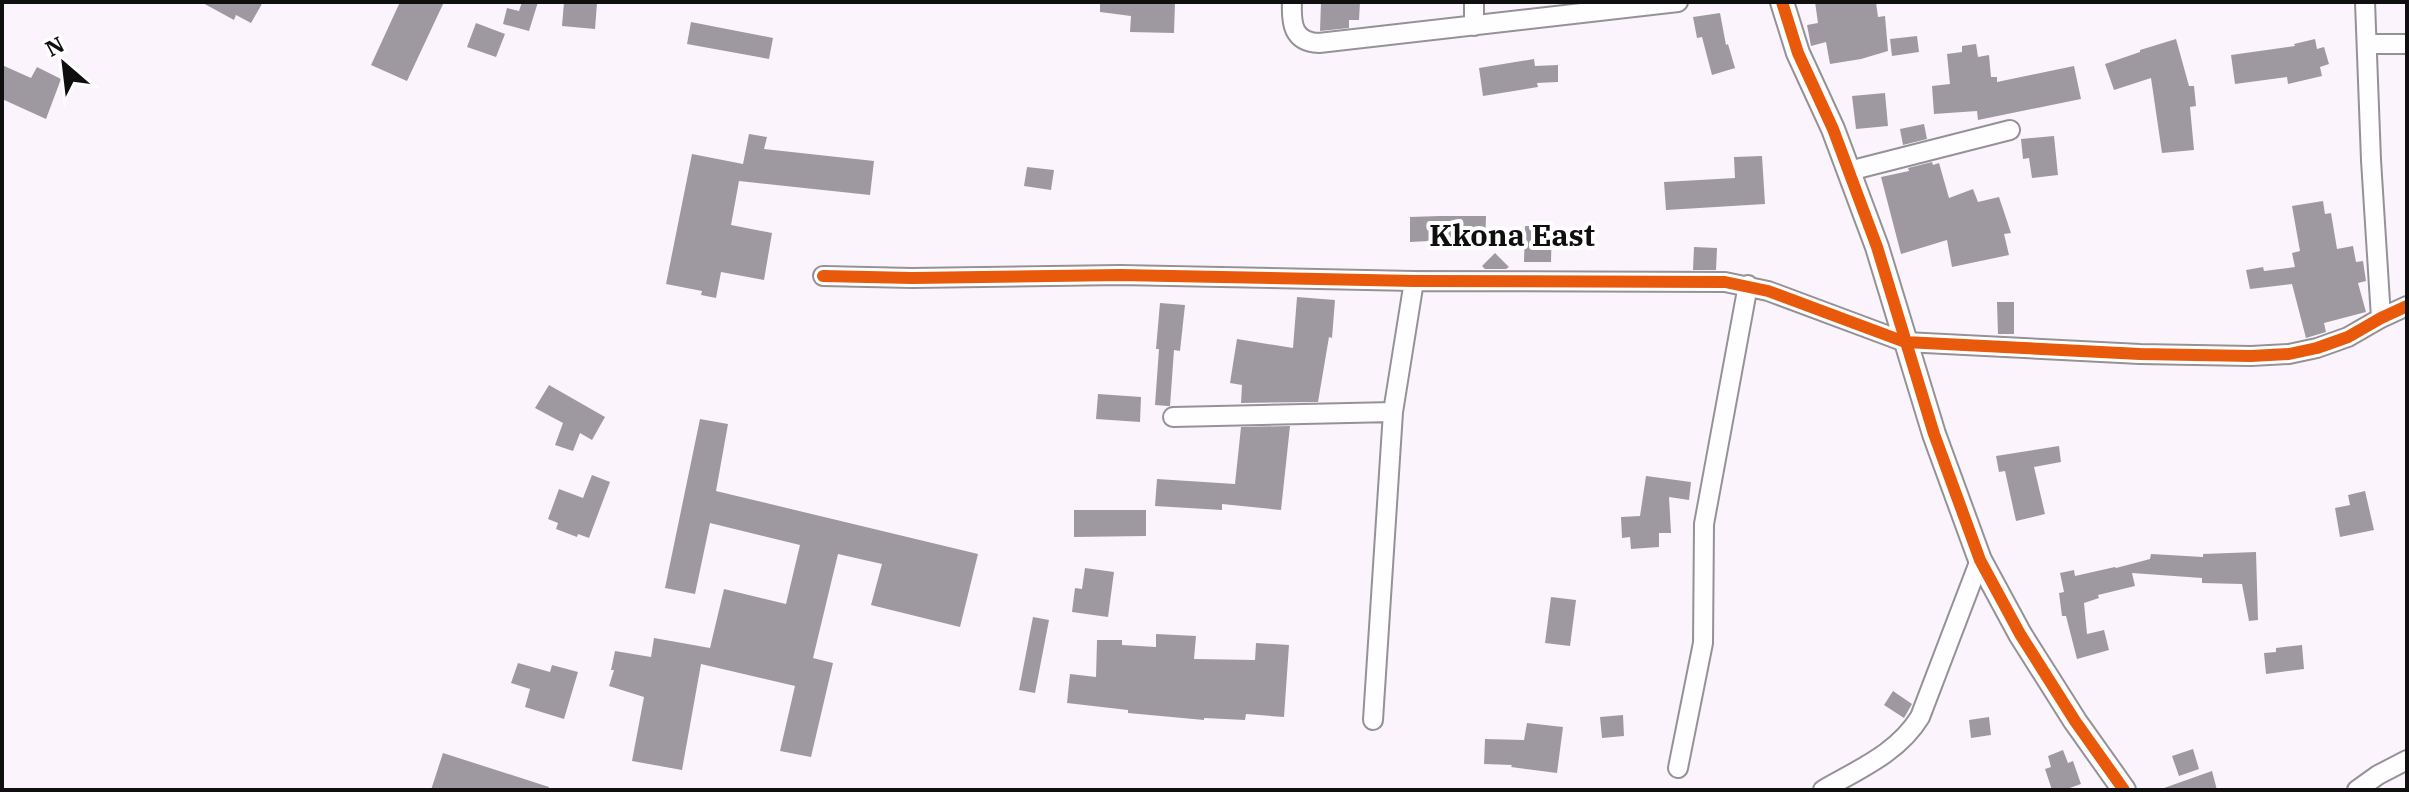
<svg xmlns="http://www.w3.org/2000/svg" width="2409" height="792" font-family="'IBM Plex Serif',serif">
<rect width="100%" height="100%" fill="#fbf4fc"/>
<path fill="#9e99a0" d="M201,2H263L251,23L236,15L234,20Z
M400,2H444L407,81L371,65Z
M522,2H538L529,31L503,24L507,8L519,11Z
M564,2L597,3L595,29L562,26Z
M1100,2H1175L1174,33L1130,32L1131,16L1100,12Z
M1321,2H1360L1359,20H1349V28L1320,31Z
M1815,2H1876L1878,17L1885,16L1888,51L1861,59L1830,64L1826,42L1811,46L1807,25L1818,23Z
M1720,13L1726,45L1728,44L1735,68L1712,75L1702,37L1697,38L1693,17Z
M691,22L773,38L769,59L687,44Z
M476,23L505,34L496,57L467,47Z
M1917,36L1919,52L1892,56L1890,39Z
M2176,39L2189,86H2194L2196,106L2190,107L2194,150L2162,153L2151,78L2114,90L2105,64L2140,52V50Z
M2315,39L2317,49L2324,47L2329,64L2320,67L2322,76L2288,84L2287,77L2235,84L2231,55L2295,46L2294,44Z
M1976,44L1978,57L1989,55L1991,77H1997V82L2074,66L2081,99L1978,120L1977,111L1934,114L1932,86L1950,84L1947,54L1962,52V46Z
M1534,59L1535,66L1558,65V82L1537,83L1538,87L1483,96L1479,68Z
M2,65L31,78L37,67L61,79L46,119L2,99Z
M1885,93L1888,126L1856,129L1852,96Z
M1924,124L1927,139L1903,145L1900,129Z
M749,134L767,137L764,149L874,161L870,195L739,181L731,225L772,233L764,280L721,272L716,298L701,295L702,291L666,284L692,154L743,164Z
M2054,136L2058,175L2032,178L2029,158L2023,159L2021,139Z
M1762,156L1765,204L1666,210L1664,182L1735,178L1734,157Z
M1932,162L1933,165L1939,163L1949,198L1973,189L1978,202L1999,197L2011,233L2004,234L2009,255L1952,267L1947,240L1901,254L1881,177L1909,171L1908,168Z
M1027,167L1054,170L1051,190L1024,186Z
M2323,201L2325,214L2331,213L2337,249L2353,246L2356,262L2363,261L2366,281L2358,283L2366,312L2324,323L2326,332L2306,338L2292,284L2250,289L2246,270L2263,267L2264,271L2295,267L2292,253L2300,251L2292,206Z
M1439,216H1486L1485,248L1449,247V240L1410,242V217Z
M1525,226H1552L1551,262H1524Z
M1694,247L1717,248L1716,270H1693Z
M1495,253L1509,267L1506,269H1485L1482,266Z
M1297,297L1335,300L1332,338L1329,337L1318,402L1241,403L1242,385L1230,383L1237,339L1293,348Z
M1997,302H2014V334H1998Z
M1160,303L1185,305L1180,351L1174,350L1170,406H1168L1155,405L1159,349H1156Z
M549,385L605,417L592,440L580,433L573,451L555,445L563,423L535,408Z
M1098,394L1141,397L1140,422L1096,419Z
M700,419L728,424L716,491L978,554L960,627L871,605L882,564L838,554L813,658L833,663L811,757L780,751L795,686L701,664L682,770L632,761L644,697L609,686L614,670H611L615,651L651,657L654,638L710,648L724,589L786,604L800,545L710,523L695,594L665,588Z
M1290,426L1281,510L1222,504V510L1155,506L1157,479L1235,484L1241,427Z
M2059,446L2061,462L2034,467L2045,514L2016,521L2005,471L1999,472L1996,456Z
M592,475L610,482L589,538L578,534L577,537L556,529L558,523L548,519L559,489L583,498Z
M1646,476L1691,482L1689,500L1669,497L1671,533H1659V547L1631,549L1630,537L1622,538L1621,517L1640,516Z
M2365,491L2374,530L2340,537L2335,508L2350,505L2348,495Z
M1074,510H1146V536L1074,537Z
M2256,552L2258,620L2249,621L2242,584L2202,583V578L2132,573L2135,586L2098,595L2099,598L2084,603L2087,634L2104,630L2109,650L2077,659L2066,616H2062L2059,593L2064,592L2060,573L2074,570L2075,576L2115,567L2116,568L2150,559L2151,554L2203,557V554Z
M1085,568L1114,572L1108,617L1072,612L1075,588L1082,589Z
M1551,597L1576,600L1570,646L1545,643Z
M1033,617L1049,620L1035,693L1019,690Z
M1156,634L1196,636L1194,659L1255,660L1256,643L1289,645L1284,717L1246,714L1245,720L1204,718V720L1128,713V710L1067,703L1070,674L1096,677L1097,640H1122V645L1156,647Z
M2302,645L2304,669L2266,674L2264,653L2276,652V648Z
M518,663L550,672L552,665L578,672L564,719L525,707L530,689L511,683Z
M1893,691L1912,704L1904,718L1884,705Z
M1623,715L1624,736L1602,738L1600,717Z
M1989,717L1991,735L1971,738L1969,720Z
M1527,723L1563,727L1557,773L1511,767L1512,765L1484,764L1485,739L1524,740Z
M2193,749L2199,769L2179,776L2172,756Z
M2063,750L2068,763L2073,761L2081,784L2064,790H2052L2045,769L2051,767L2048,756Z
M443,753L549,787L548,790H431Z
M2212,771L2217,790H2165L2164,788Z"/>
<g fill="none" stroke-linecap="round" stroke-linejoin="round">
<defs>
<path id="minor" d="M1292,2C1291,24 1293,42 1319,43L1678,2
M2365,2L2371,160L2381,318
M1474,26V2
M2367,44H2407
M1849,171L2010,130
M823,276L912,278L1120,275L1414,281L1725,282L1768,291L1905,342L2140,354L2251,356L2289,354L2317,348L2348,337L2381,318L2407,306
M1173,417L1393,412
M1373,720L1393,412L1414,281
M1678,768L1703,643L1704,524L1748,285
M1823,790C1859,769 1898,753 1920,717L1980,560
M2357,790L2378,775L2407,760"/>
<path id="tertiary" d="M1782,2L1798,53L1833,129L1877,247L1934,434L1980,560L2020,634L2075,721L2124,790"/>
</defs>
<use href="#minor" stroke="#959296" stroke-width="22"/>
<use href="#tertiary" stroke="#959296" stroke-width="26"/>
<use href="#minor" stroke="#fefdff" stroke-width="18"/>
<use href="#tertiary" stroke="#fefdff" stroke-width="22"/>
<defs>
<path id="cycleway" d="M1782,2L1798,53L1833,129L1877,247L1934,434L1980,560L2020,634L2075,721L2124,790
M823,276L912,278L1120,275L1414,281L1725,282L1768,291L1905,342L2140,354L2251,356L2289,354L2317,348L2348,337L2381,318L2407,306"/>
</defs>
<use href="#cycleway" stroke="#fff" stroke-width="17"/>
<use href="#cycleway" stroke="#e8590c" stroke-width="12"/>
</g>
<g text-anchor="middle" stroke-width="8" stroke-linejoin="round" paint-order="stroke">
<g font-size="30" font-weight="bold" fill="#0f0f0f" stroke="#fff">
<text x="1512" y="246">Kkona East</text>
</g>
</g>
<rect width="2409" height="792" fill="none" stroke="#0f0f0f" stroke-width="8"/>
<g transform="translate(64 64) rotate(332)" stroke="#ffffff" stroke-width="6" paint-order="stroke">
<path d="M0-6L14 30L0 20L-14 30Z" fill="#0f0f0f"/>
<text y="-12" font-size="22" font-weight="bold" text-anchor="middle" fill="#0f0f0f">N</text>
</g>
</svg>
